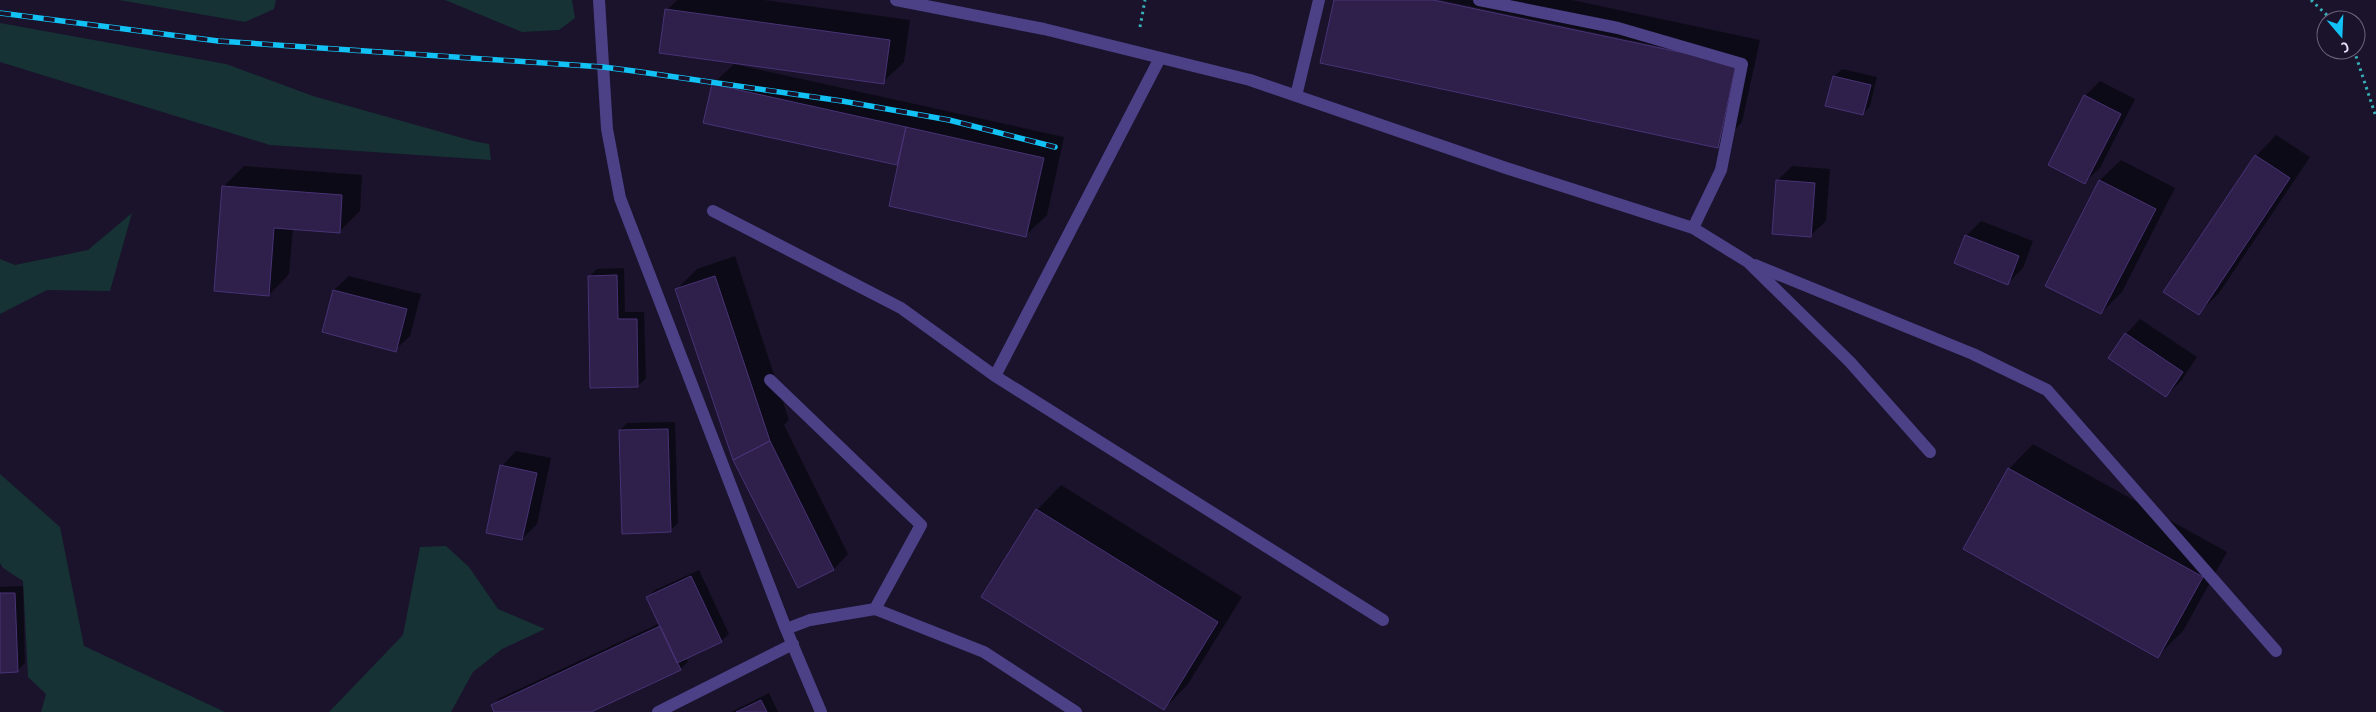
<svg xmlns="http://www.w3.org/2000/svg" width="2376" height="712" font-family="'PT Sans Narrow',sans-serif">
<rect width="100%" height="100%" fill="#1a132b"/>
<path fill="#163235" d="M119,0H276L274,9L245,22Z
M445,0H572L575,18L559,30L522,32Z
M0,23L226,64L313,96L473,141L489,144L491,160L270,145L0,62Z
M132,213L110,291L47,290L0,314V259L15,265L88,250Z
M0,474L60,527L84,646L225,712H41L46,694L28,677L23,581L3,568L0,563Z
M446,546L469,567L498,609L545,629L502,649L473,672L451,712H329L403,635L420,547Z"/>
<path fill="#0007" d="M677,0H764L910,20L904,62L883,82L667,10Z
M1335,0H1427L1742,67V64L1440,0H1572L1760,40L1742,122L1718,147Z
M734,64L1064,137L1047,215L1026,235L899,164L705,122L713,84Z
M1842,69L1877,77L1870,106L1863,114L1834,76Z
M2100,81L2135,99L2100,168L2085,182V96Z
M2276,135L2310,157L2219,293L2198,314L2165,292L2256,156Z
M2121,160L2175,188L2122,292L2101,313L2046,285L2100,180Z
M244,166L362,175L360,211L339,232L293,228L289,274L269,295L224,186Z
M1792,166L1830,169L1826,221L1811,235L1777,181Z
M1981,221L2033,241L2023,268L2008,283L1966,236Z
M735,256L789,420L784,425L848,554L834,569L798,586L677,289L697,269Z
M624,268L625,312H644L646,378L638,386L589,277L597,269Z
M349,276L421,294L410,336L395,350L334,290Z
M2140,319L2197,357L2181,381L2166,396L2126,334Z
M675,422L678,523L671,530L620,430L627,423Z
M2033,444L2227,552L2183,631L2158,656L2009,469Z
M516,451L551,458L537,524L522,539L502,466Z
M1061,485L1242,597L1188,684L1164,709L1037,510Z
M699,570L729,634L721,641L686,658L688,662L680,669L588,712H496L493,705L500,698L660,623L648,597L655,590Z
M23,586L25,663L17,671L0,672V587Z
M769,693L778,712H731Z"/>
<path fill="#2e1f4b" stroke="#483376" d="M1334,0H1433L1736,64L1718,148L1320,63Z
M665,9L890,40L884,84L659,53Z
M1833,76L1871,85L1863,115L1825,106Z
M712,84L906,127L897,165L703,123Z
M2084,95L2121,114L2085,184L2048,165Z
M906,127L1044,158L1026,237L889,206Z
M2255,155L2290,178L2199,315L2163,292Z
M1776,180L1815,183L1811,237L1772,234Z
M2099,180L2156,209L2101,314L2045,286Z
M222,186L342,195L340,233L274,228L269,296L214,291Z
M1965,235L2019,256L2008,285L1954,263Z
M617,275L618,319H637L638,387L590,388L588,276Z
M715,276L770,441L733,460L675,289Z
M333,290L407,309L396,352L322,332Z
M2125,333L2183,372L2166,397L2108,358Z
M668,429L671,532L622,534L619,430Z
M770,441L834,570L798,588L733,460Z
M500,465L537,473L522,540L486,533Z
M2008,468L2203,577L2158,658L1963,549Z
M1036,509L1218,622L1164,710L981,597Z
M691,576L722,642L677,663L646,597Z
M0,593H15L18,672L0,673Z
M660,626L681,670L591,712H494L491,705Z
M761,700L767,712H736Z"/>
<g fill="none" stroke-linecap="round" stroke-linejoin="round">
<path stroke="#37b0b8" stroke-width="3" stroke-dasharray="2.5 4" stroke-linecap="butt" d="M2311,0L2332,20
M1140,27L1145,0
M2354,50L2376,117"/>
<path stroke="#4c4087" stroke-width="12" d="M599,0L607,129L620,198L786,629L821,712
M896,0L1044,29L1250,80L1506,168L1693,228L1748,262L1850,362L1930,452
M1479,0L1618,28L1742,64L1721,170L1693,228
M1160,58L995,376L1383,620
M1296,96L1319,0
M713,211L901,308L995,376
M1755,265L1973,354L2047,390L2276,651
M770,380L921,525L875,609
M786,629L810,620L875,609L984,652L1076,712
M658,712L793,644"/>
<defs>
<path id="rail" d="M0,13L218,41L603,67L634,71L842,101L949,120L1055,147"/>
</defs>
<use href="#rail" stroke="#13c2f4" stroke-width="5.5"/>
<use href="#rail" stroke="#1a132b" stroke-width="4" stroke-dasharray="11" stroke-linecap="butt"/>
</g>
<g transform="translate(2341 35) rotate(161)"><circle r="24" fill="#1a132b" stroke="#6b647f"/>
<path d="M0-4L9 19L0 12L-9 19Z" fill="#13c2f4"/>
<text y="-8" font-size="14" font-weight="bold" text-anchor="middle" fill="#e5defd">С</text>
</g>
</svg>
